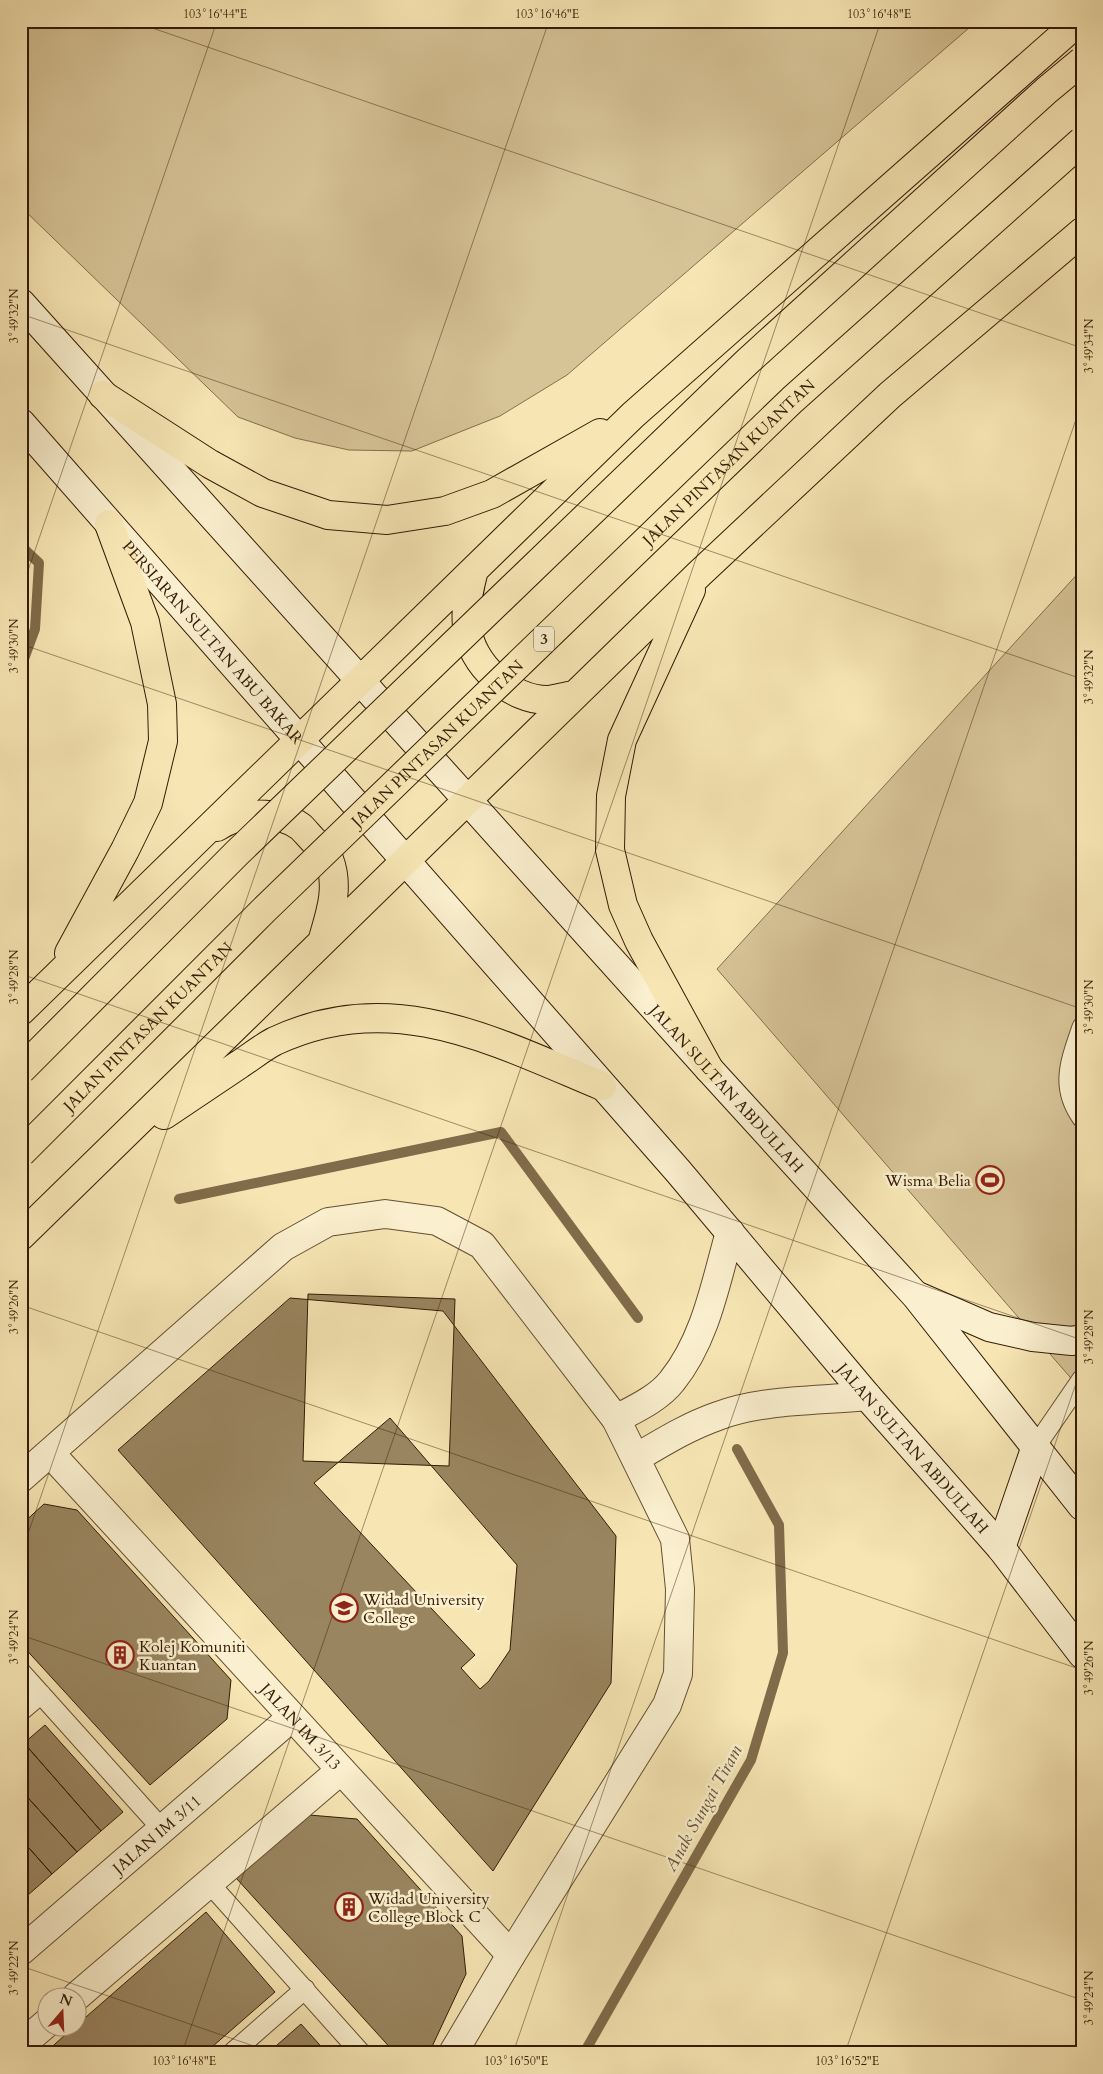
<svg xmlns="http://www.w3.org/2000/svg" width="1103" height="2074" font-family="Cardo,serif">
<rect width="100%" height="100%" fill="#f7e6b4"/>
<filter id="stains"><feTurbulence type="fractalNoise" baseFrequency=".004" numOctaves="4"/><feColorMatrix values="0 0 0 0 .2 0 0 0 0 .09 0 0 0 0 .02 0 0 0 .5 -.17"/></filter>
<radialGradient id="worn" r=".72"><stop offset=".6" stop-color="#630" stop-opacity="0"/><stop offset="1" stop-color="#630" stop-opacity=".3"/></radialGradient>
<path fill="#d6c396" stroke="#846f4d" d="M21,21H977L567,375L500,416L412,451L349,450L295,438L238,417L21,207Z
M1082,569V1391L717,969Z"/>
<g fill="none" stroke-linecap="round" stroke-linejoin="round">
<path stroke="#806b4a" stroke-width="10" d="M21,546L39,563L35,629L21,667
M179,1199L501,1132L638,1318
M584,2053L751,1760L783,1653L779,1525L737,1449"/>
</g>
<path fill="#998560" stroke="#331b04" fill-rule="evenodd" d="M308,1294L455,1299L449,1466L303,1461Z
M290,1298L443,1311L616,1536L611,1683L493,1871L118,1450ZM390,1418L517,1565L510,1650L489,1681L480,1689L461,1668L475,1655L314,1483Z
M44,1504L77,1510L231,1680L227,1719L150,1785L21,1644V1525Z
M45,1725L123,1812L101,1831L24,1743Z
M24,1743L101,1831L77,1852L21,1790V1745Z
M21,1790L77,1852L52,1874L21,1839Z
M309,1815L357,1819L462,1936L466,1974L429,2053H395L236,1878Z
M21,1839L52,1874L28,1895L21,1888Z
M21,1888L28,1895L21,1901Z
M206,1912L275,1992L205,2053H45L75,2026H78V2024Z
M301,2024L327,2053H268Z"/>
<g fill="none" stroke-linecap="round" stroke-linejoin="round">
<defs>
<path id="lane" d="M1082,1027C1071,1060 1059,1086 1082,1118
M1036,1446L1082,1379
M21,1672L162,1829
M21,1711L41,1694
M209,1883L361,2053
M232,2053L305,1989"/>
<g id="street">
<path d="M616,1419C635,1409 659,1398 672,1381C706,1339 716,1281 730,1232"/>
<path id="s1" d="M50,1453L511,1955"/>
<path d="M636,1458C663,1442 689,1426 718,1416C762,1399 820,1401 867,1396"/>
<path d="M21,1478L283,1247L328,1222L385,1214L437,1221L482,1245L616,1419L675,1539L680,1589L678,1674L667,1705L511,1955L453,2053"/>
<path id="s2" d="M21,1951L292,1717"/>
<path d="M77,1996L341,1770"/>
<path d="M21,2045L48,2022"/>
</g>
<g id="secondary">
<path id="s3" d="M21,303L709,1069L916,1296L1082,1506"/>
<path id="s4" d="M21,423L678,1171L867,1396L1001,1548L1082,1654"/>
<path d="M920,1297L989,1327L1033,1337L1072,1341L1082,1339"/>
<path d="M1001,1548L1036,1446"/>
</g>
<path id="highway" d="M103,395L210,464L263,493L328,515L387,520L445,511L492,494L600,433
M474,570C469,589 465,607 467,626C470,664 511,701 549,700C557,699 566,696 575,695
M691,590L622,740L611,796L610,850L623,905L639,941L709,1069
M217,827C240,811 277,810 301,827C305,831 310,837 314,841C319,846 327,852 329,859C340,888 330,914 322,942
M69,953L125,850L148,803L163,741L162,704L145,622L109,524
M21,1011L633,415L1079,21
M164,1115C189,1098 215,1081 240,1064C251,1057 263,1047 275,1041C392,986 494,1041 602,1086
M21,1236L698,575L890,395L1082,232"/>
</defs>
<use href="#lane" stroke="#644e30" stroke-width="21"/>
<use href="#street" stroke="#644e30" stroke-width="30"/>
<use href="#secondary" stroke="#331b04" stroke-width="30"/>
<use href="#highway" stroke="#331b04" stroke-width="30"/>
<use href="#lane" stroke="#faefce" stroke-width="19"/>
<use href="#street" stroke="#faefce" stroke-width="28"/>
<use href="#secondary" stroke="#faefce" stroke-width="28"/>
<use href="#highway" stroke="#f7e6b4" stroke-width="28"/>
<defs>
<g id="highway-bridge">
<path d="M21,1070L237,853L748,361L1047,90L1082,61"/>
<path id="s5" d="M21,1153L264,910L792,400L1082,141"/>
</g>
</defs>
<use href="#highway-bridge" stroke="#331b04" stroke-width="30" stroke-linecap="butt"/>
<use href="#highway-bridge" stroke="#f7e6b4" stroke-width="28"/>
</g>
<path fill="none" stroke="#331b04" stroke-width="1" stroke-opacity="0.45" d="M132,21L1082,348M21,314L1082,679M21,591L217,21M21,644L1082,1009M21,974L1082,1340M21,1305L1082,1670M21,1554L549,21M21,1635L1082,2000M21,1966L274,2053M182,2053L881,21M513,2053L1082,402M845,2053L1082,1366"/>
<defs>
<symbol id="stadium-ring" viewBox="-11 -11 22 22"><circle r="9.5" fill="#faefce" stroke="#8f2418" stroke-width="1.5"/><path d="M0-5a6.5 5 0 1 0 0 10a6.5 5 0 1 0 0-10ZM-3.5-1.8h7v3.6h-7Z" fill="#8f2418"/></symbol>
<symbol id="university-ring" viewBox="-11 -11 22 22"><circle r="9.5" fill="#faefce" stroke="#8f2418" stroke-width="1.5"/><path d="M0-5L7-2L0 1L-7-2ZM-4 1L0 2.5L4 1V4Q0 6-4 4Z" fill="#8f2418"/></symbol>
<symbol id="building-ring" viewBox="-11 -11 22 22"><circle r="9.5" fill="#faefce" stroke="#8f2418" stroke-width="1.5"/><path d="M-4-6H4V6H1V3H-1V6H-4ZM-2.5-4.3h1.7v1.8h-1.7ZM.8-4.3h1.7v1.8H.8ZM-2.5-1h1.7V.8h-1.7ZM.8-1h1.7V.8H.8Z" fill="#8f2418"/></symbol>
</defs>
<g fill-rule="evenodd">
<use href="#stadium-ring" x="974" y="1164" width="32" height="32"/>
<use href="#university-ring" x="328" y="1592" width="32" height="32"/>
<use href="#building-ring" x="104" y="1639" width="32" height="32"/>
<use href="#building-ring" x="333" y="1891" width="32" height="32"/>
</g>
<g text-anchor="middle" stroke-width="5" stroke-linejoin="round" paint-order="stroke">
<rect fill="#faefce" stroke="#6f5b41" stroke-width="1" x="534" y="626.5" width="20" height="25" rx="4"/>
<g font-size="15" font-weight="bold" fill="#331b04">
<text x="544" y="644">3</text>
</g>
<g font-size="16" fill="#331b04" stroke="#faefce">
<text dy="6" stroke="none"><textPath href="#s5" startOffset="989">JALAN PINTASAN KUANTAN</textPath></text>
<text dy="6" stroke="none"><textPath href="#s4" startOffset="291">PERSIARAN SULTAN ABU BAKAR</textPath></text>
<text dy="6" stroke="none"><textPath href="#s5" startOffset="584">JALAN PINTASAN KUANTAN</textPath></text>
<text dy="6" stroke="none"><textPath href="#s5" startOffset="179">JALAN PINTASAN KUANTAN</textPath></text>
<text dy="6" stroke="none"><textPath href="#s3" startOffset="1056">JALAN SULTAN ABDULLAH</textPath></text>
<text dy="6" stroke="none"><textPath href="#s4" startOffset="1359">JALAN SULTAN ABDULLAH</textPath></text>
<text dy="6" stroke="none"><textPath href="#s1" startOffset="371">JALAN IM 3/13</textPath></text>
<text dy="6" stroke="none"><textPath href="#s2" startOffset="179">JALAN IM 3/11</textPath></text>
</g>
<g font-size="16" fill="#331b04" stroke="#faefce" text-anchor="start">
<text x="971" y="1186" text-anchor="end">Wisma Belia</text>
<text x="363" y="1605">Widad University<tspan x="363" dy="18">College</tspan></text>
<text x="139" y="1652">Kolej Komuniti<tspan x="139" dy="18">Kuantan</tspan></text>
<text x="368" y="1904">Widad University<tspan x="368" dy="18">College Block C</tspan></text>
</g>
<g font-size="18" font-style="italic" fill="#675132" stroke="#faefce">
<text transform="translate(703 1808) rotate(-61)" y="6">Anak Sungai Tiram</text>
</g>
</g>
<rect width="1103" height="2074" fill="none" stroke="#f7e6b4" stroke-width="55"/>
<g transform="translate(62 2012) rotate(19)"><circle r="24" fill="#faefce" stroke="#aa9a7d"/>
<path d="M0-4L9 19L0 12L-9 19Z" fill="#8f2418"/>
<text y="-8" font-size="14" font-weight="bold" text-anchor="middle" fill="#331b04">N</text>
</g>
<rect x="28" y="28" width="1048" height="2018" fill="none" stroke="#331b04" stroke-width="2"/>
<g font-size="12" text-anchor="middle" fill="#331b04">
<text x="215" y="18">103°16'44"E</text>
<text x="547" y="18">103°16'46"E</text>
<text x="879" y="18">103°16'48"E</text>
<text transform="translate(14 316) rotate(-90)" y="4">3°49'32"N</text>
<text transform="translate(1089 346) rotate(-90)" y="4">3°49'34"N</text>
<text transform="translate(14 646) rotate(-90)" y="4">3°49'30"N</text>
<text transform="translate(1089 677) rotate(-90)" y="4">3°49'32"N</text>
<text transform="translate(14 977) rotate(-90)" y="4">3°49'28"N</text>
<text transform="translate(1089 1007) rotate(-90)" y="4">3°49'30"N</text>
<text transform="translate(14 1307) rotate(-90)" y="4">3°49'26"N</text>
<text transform="translate(1089 1337) rotate(-90)" y="4">3°49'28"N</text>
<text transform="translate(14 1637) rotate(-90)" y="4">3°49'24"N</text>
<text transform="translate(1089 1668) rotate(-90)" y="4">3°49'26"N</text>
<text transform="translate(14 1968) rotate(-90)" y="4">3°49'22"N</text>
<text transform="translate(1089 1998) rotate(-90)" y="4">3°49'24"N</text>
<text x="184" y="2065">103°16'48"E</text>
<text x="516" y="2065">103°16'50"E</text>
<text x="847" y="2065">103°16'52"E</text>
</g>
<rect width="100%" height="100%" filter="url(#stains)"/>
<rect width="100%" height="100%" fill="url(#worn)"/>
</svg>
